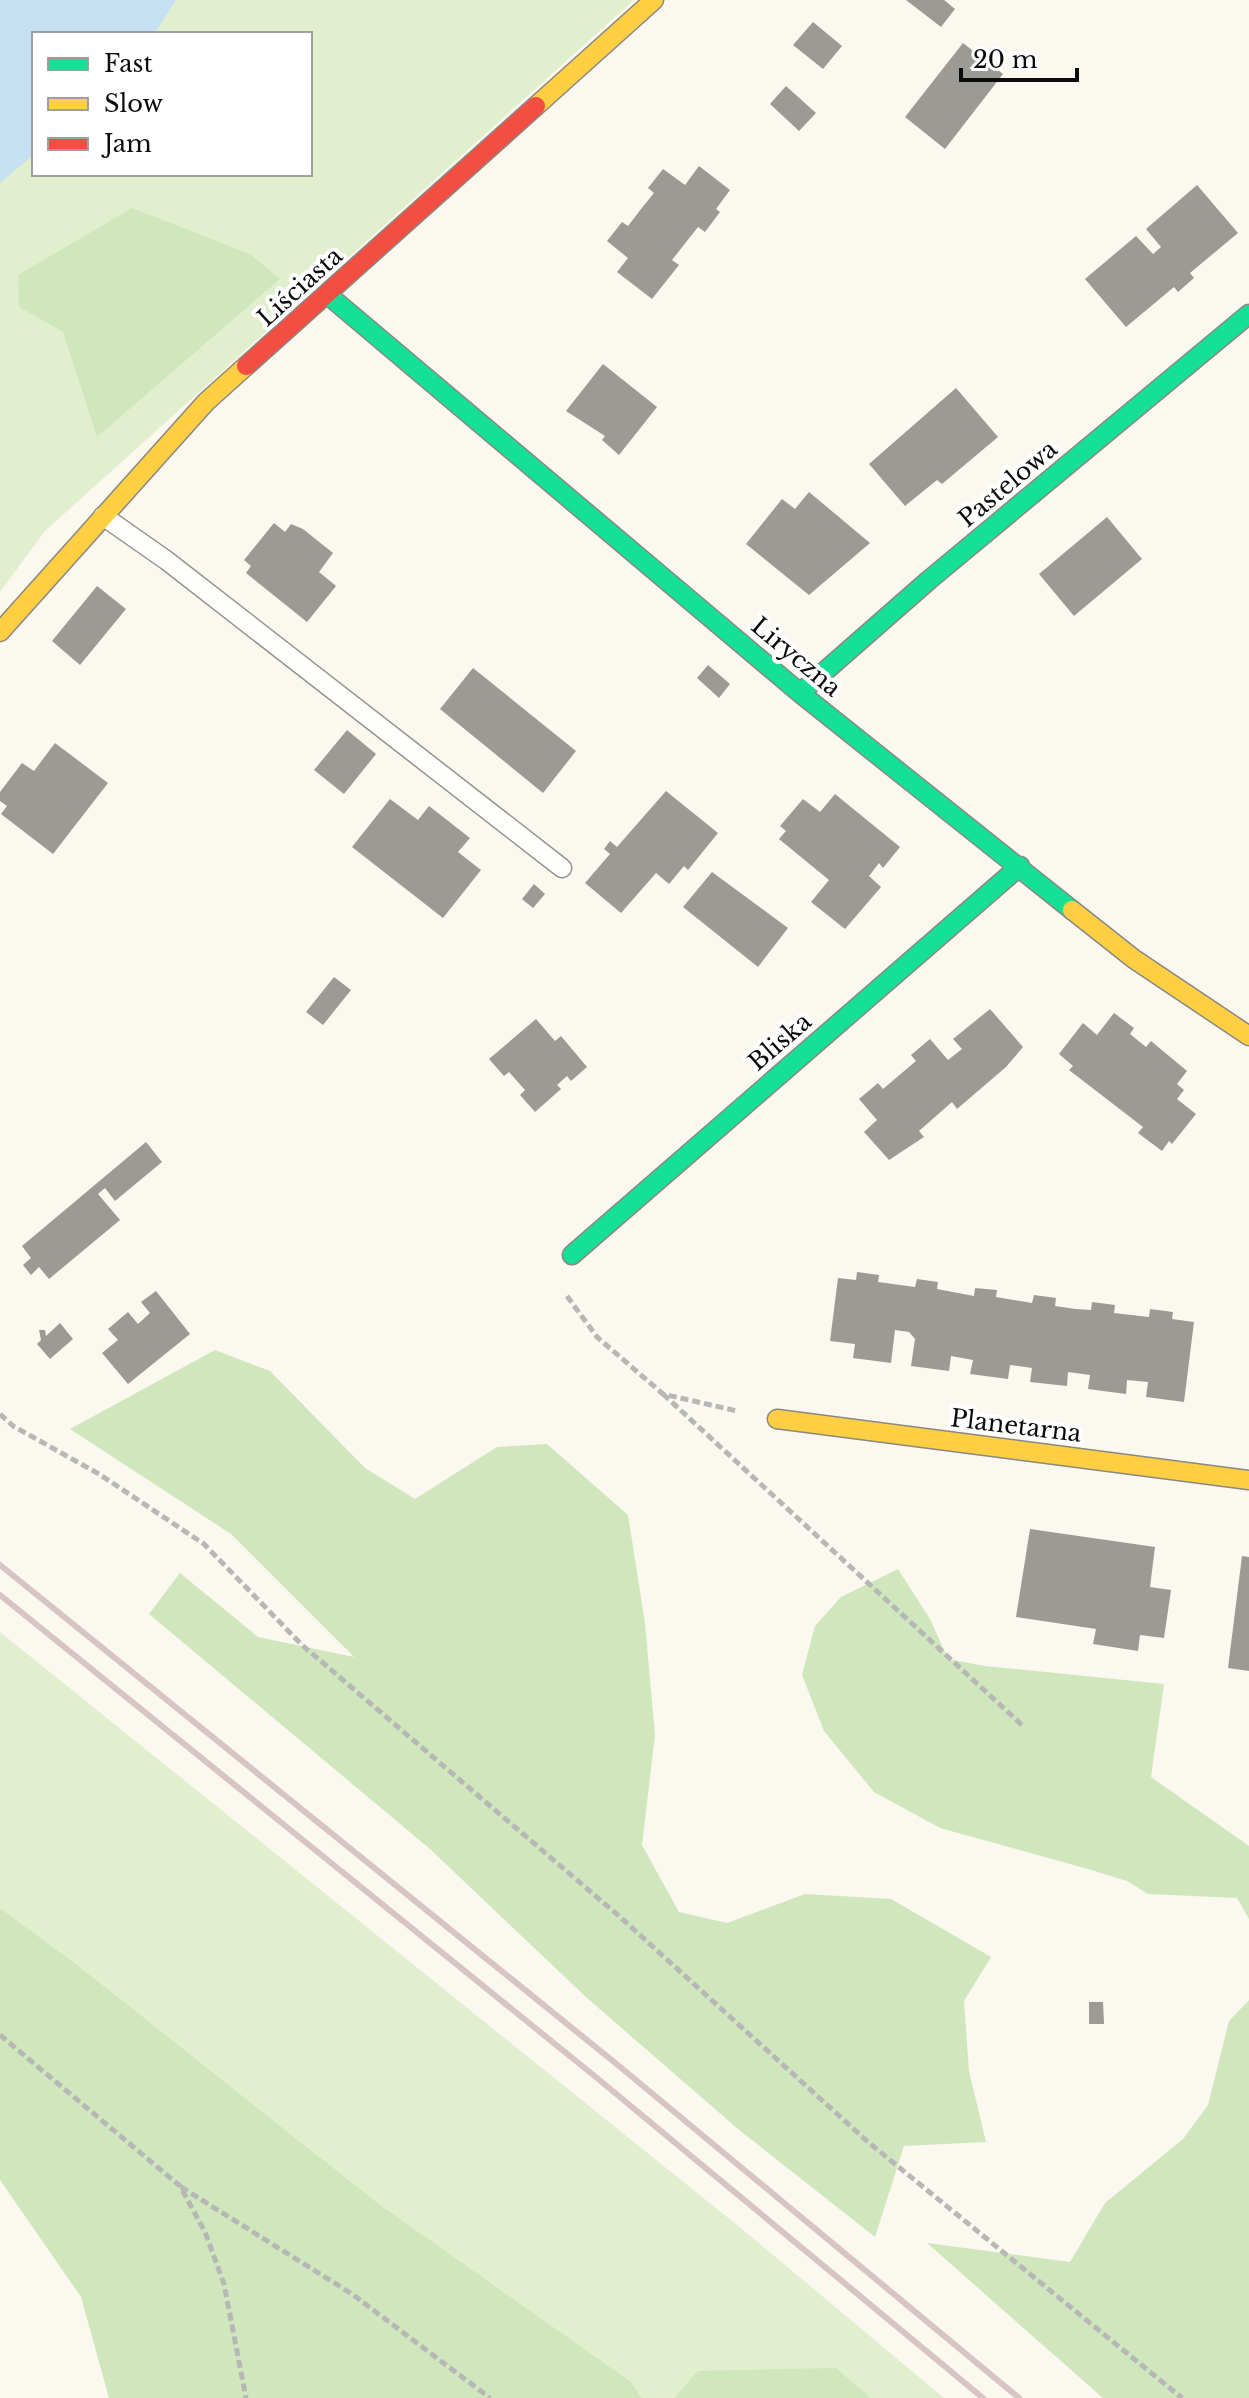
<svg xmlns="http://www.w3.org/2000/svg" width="1249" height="2398" font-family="'Libre Baskerville',serif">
<rect width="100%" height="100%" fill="#faf8ef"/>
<path fill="#e1efcf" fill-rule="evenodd" d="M0,0H634L45,531L0,592ZM34,34H310V174H34Z
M0,1632L742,2229L944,2398H618L630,2381L379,2204L80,1967L0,1908Z"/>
<path fill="#d0e7bd" d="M132,208L250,254L280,279L97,437L63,332L19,307L18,275Z
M215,1350L270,1371L365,1468L415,1499L497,1447L547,1444L628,1515L645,1623L655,1735L642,1845L679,1912L727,1923L805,1894L891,1899L991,1957L964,2001L969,2071L986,2142L904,2146L875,2237L738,2129L587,1998L430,1849L149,1614L180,1573L258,1637L354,1657L231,1534L70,1429Z
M898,1569L930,1619L948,1659L985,1666L1164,1684L1151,1777L1249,1846V1919L1237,1898L1148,1894L1127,1881L1088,1869L940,1828L874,1792L824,1731L802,1675L815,1626L841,1597Z
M0,1908L80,1967L379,2204L630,2381L642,2398H109L81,2297L0,2180Z
M1249,2000V2398H1103L927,2243L1070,2262L1105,2203L1183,2139L1208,2105L1229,2021Z
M836,2368L871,2398H674L698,2371Z"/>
<path fill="#c6e0f3" d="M0,0H176L154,34H34V154L0,183Z"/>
<path fill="#9c9a95" d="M906,0H944L955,9L941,27Z
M813,22L842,46L823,69L793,45Z
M963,43L1003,74L945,149L905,117Z
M786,86L816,113L799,131L770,104Z
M699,166L730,190L716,209L720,212L705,232L698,227L672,260L679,265L652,299L617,272L628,258L607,241L622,222L628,226L641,209L654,193L648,188L663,169L685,185Z
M1197,185L1238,233L1190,273L1194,278L1178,292L1174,287L1126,327L1085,279L1136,236L1153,254L1161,247L1146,229Z
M603,364L657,407L619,455L602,440L605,436L566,411Z
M956,388L998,437L942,484L937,480L905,506L869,464Z
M809,492L870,543L809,595L746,544L782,499L795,509Z
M1107,517L1142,559L1074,616L1039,574Z
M274,523L285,532L291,524L303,529L333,553L319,572L336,586L307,622L246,573L251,566L244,560Z
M97,586L126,609L80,665L52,641Z
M708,665L730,684L719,698L697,678Z
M473,668L576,751L543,793L440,709Z
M347,730L376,754L344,794L314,770Z
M55,743L108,783L53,854L1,814L7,806L0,801V792L22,763L34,771Z
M666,791L718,833L688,870L684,866L669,884L656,873L621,913L585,883L610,854L604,849L610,841L617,847Z
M835,794L900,847L883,868L879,863L869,876L881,887L845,929L811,902L829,880L779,839L786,831L780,826L803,799L820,812Z
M390,799L418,820L429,806L470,838L458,852L481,870L443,918L352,847Z
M712,872L788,928L758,967L683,907Z
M534,884L545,894L533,908L522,899Z
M334,977L351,990L323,1025L306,1012Z
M990,1009L1023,1047L1006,1067L957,1109L952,1102L919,1131L924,1137L889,1160L864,1132L877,1120L859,1099L878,1083L883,1089L916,1061L911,1055L930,1039L948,1060L962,1049L953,1039Z
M1114,1013L1134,1028L1130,1034L1146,1047L1151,1041L1187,1071L1177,1084L1184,1090L1177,1099L1196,1114L1172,1144L1169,1141L1162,1151L1138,1133L1143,1127L1069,1070L1073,1066L1059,1054L1083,1023L1097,1035Z
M536,1019L555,1041L561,1036L587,1067L571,1081L567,1076L557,1085L561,1089L535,1112L520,1095L525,1090L509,1072L504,1076L489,1059Z
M146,1142L162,1162L115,1201L105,1188L98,1194L120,1220L49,1279L39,1267L31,1275L23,1265L31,1258L22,1246Z
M857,1272L879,1275L878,1282L915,1287L917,1279L938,1282L937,1289L974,1296L975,1288L997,1290L996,1297L1032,1303L1034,1295L1056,1298L1055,1306L1076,1309L1091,1310L1092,1302L1115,1305L1114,1313L1149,1317L1150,1309L1173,1312L1172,1319L1194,1322L1184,1402L1146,1397L1148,1382L1127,1380L1126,1394L1088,1389L1090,1375L1068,1372L1067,1386L1030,1382L1032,1368L1010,1365L1008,1379L970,1374L973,1360L951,1356L949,1371L911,1366L915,1339L909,1332L895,1330L891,1363L853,1358L855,1344L830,1341L838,1278L856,1280Z
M156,1291L190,1334L128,1384L102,1353L118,1340L108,1329L128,1312L138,1324L150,1313L141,1302Z
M60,1323L73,1339L50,1359L37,1344L41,1340L39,1330H45L46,1336Z
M1030,1529L1155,1547L1150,1587L1171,1590L1164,1638L1140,1635L1138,1651L1093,1644L1096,1629L1016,1617Z
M1242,1556L1249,1557V1671L1228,1668Z
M1089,2002H1103L1104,2024H1089Z"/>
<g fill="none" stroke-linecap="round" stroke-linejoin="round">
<defs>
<path id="lane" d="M103,516L166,560L562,868"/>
<path id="fast" d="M328,295L800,693L1072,910
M800,693L929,580L1249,314
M572,1255L1020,866"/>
<path id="slow" d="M536,106L654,0
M0,632L206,402L246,366
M1072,910L1134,959L1249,1036
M777,1419L1249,1480"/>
<path id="jam" d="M246,366L536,106"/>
</defs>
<use href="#lane" stroke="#93928e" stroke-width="21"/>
<use href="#fast" stroke="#898884" stroke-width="21"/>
<use href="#slow" stroke="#898884" stroke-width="21"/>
<use href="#jam" stroke="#898884" stroke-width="21"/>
<path stroke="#b7b7b5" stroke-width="5" stroke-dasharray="8 4" stroke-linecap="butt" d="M567,1296L597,1337L663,1394L737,1411
M663,1394L1022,1725
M0,1414L13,1426L99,1474L204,1544L302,1645L619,1916L868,2142L1182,2398
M0,2035L180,2186L205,2232L224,2284L246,2398
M181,2187L352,2294L490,2398"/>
<use href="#lane" stroke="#fefefd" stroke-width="18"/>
<use href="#fast" stroke="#16e098" stroke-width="18"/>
<use href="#slow" stroke="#ffcf43" stroke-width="18"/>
<use href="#jam" stroke="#f24e42" stroke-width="18"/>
<path stroke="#d6c5c3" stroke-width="6" d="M0,1565L619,2066L1019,2398
M0,1595L597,2078L983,2398"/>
</g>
<g text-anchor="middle" stroke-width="8" stroke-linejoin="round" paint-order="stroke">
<g font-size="24" fill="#0b0b0b" stroke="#fff">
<text transform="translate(300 287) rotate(-42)" y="8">Liściasta</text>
<text transform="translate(1008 484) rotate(-40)" y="8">Pastelowa</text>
<text transform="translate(796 657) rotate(40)" y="8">Liryczna</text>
<text transform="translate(780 1042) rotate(-41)" y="8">Bliska</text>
<text transform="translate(1016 1426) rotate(7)" y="8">Planetarna</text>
</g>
</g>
<rect x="32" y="32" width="280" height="144" fill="#ffffff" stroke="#9d9d9d" stroke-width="2"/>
<rect x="48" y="58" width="40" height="12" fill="#16e098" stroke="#9d9d9d" stroke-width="2"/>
<text x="104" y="72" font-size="24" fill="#0b0b0b">Fast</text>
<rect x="48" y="98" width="40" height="12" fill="#ffcf43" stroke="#9d9d9d" stroke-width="2"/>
<text x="104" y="112" font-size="24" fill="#0b0b0b">Slow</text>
<rect x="48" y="138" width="40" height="12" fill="#f24e42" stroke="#9d9d9d" stroke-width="2"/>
<text x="104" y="152" font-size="24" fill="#0b0b0b">Jam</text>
<path d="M961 68v12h116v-12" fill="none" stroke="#0b0b0b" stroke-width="4"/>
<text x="973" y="68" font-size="24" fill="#0b0b0b" stroke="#ffffff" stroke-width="6" paint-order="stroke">20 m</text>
</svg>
